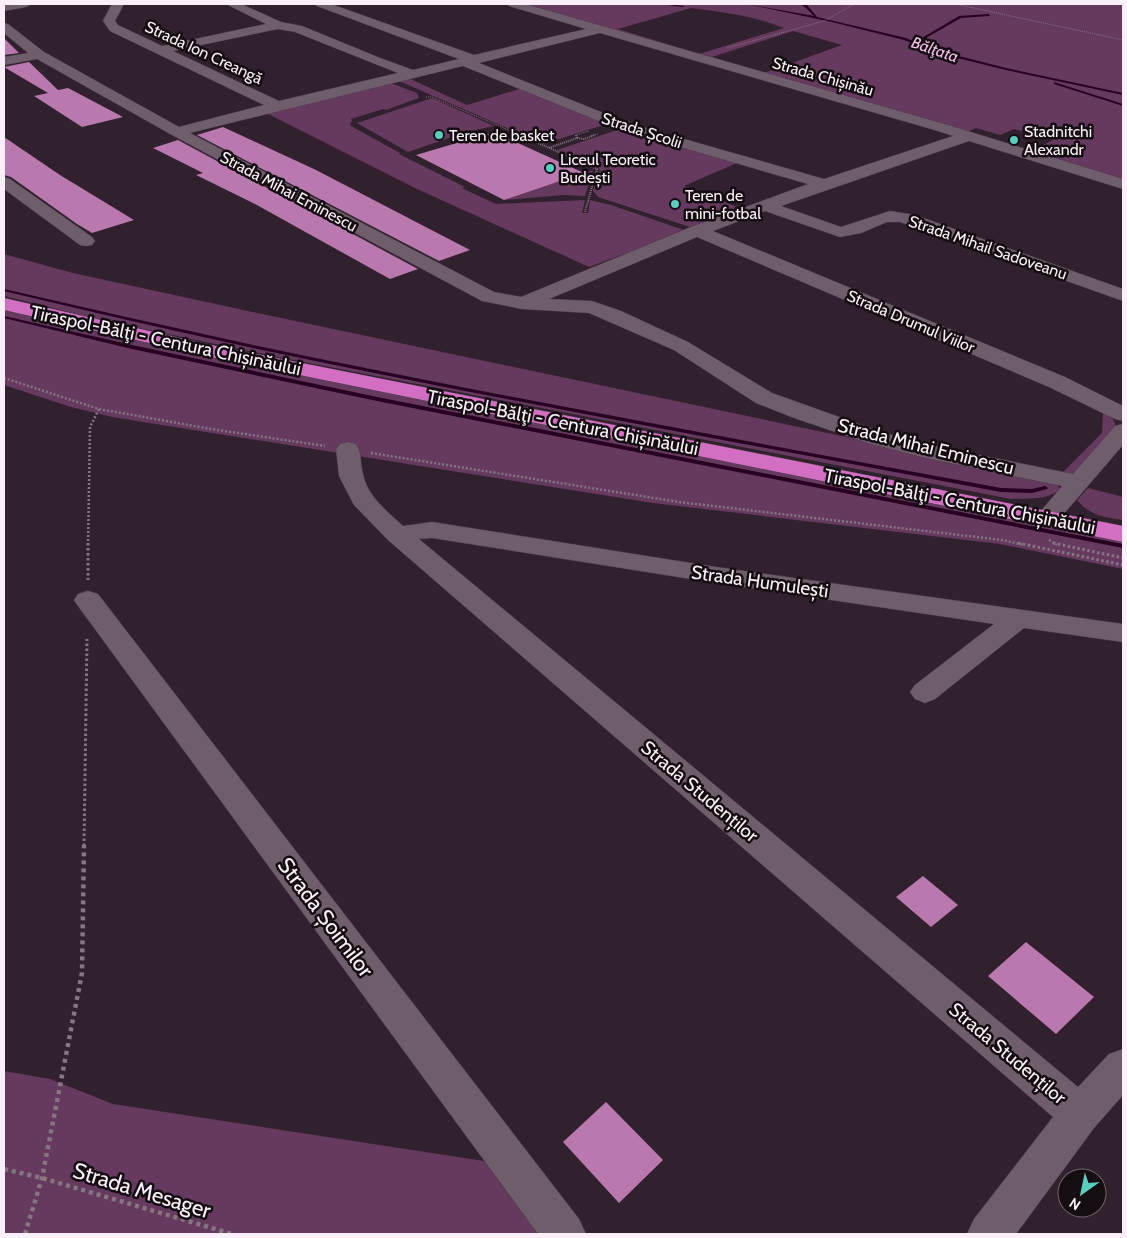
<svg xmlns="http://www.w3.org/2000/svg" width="1127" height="1238" font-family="Cabin,sans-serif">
<rect width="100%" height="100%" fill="#31202d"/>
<path fill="#66395f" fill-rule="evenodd" d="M520,4H1123V181L1029,152L1053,140L1014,129L1000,135L976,128L965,133ZM691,8C723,12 754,16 784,28L699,54L618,29ZM793,31L842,45L764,73L712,57Z
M406,77L467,105L519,89L607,124L543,144L399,81Z
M388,82L417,93L419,98L386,110L383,109L351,119L352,121L350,124L351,126L400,153L399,154L465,187L462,188L466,190L496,204L585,200L582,213H588L590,200L611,205L687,231L589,267L415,188L264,112Z
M432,98L494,126L466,132L408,152L357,123Z
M620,129L739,162L684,186L745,210L693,228L598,197L593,191L600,169L557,150Z
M593,170L585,196L564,195L504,200Z
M4,254L73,273L248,311L1051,480L1060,488C1051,501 1026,498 1011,499L278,357L105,321L4,296Z
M4,309L68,326L421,399L1123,539V569L1000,544L653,503L112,417L71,407L4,385Z
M1103,411L1113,419L1116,426L1074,474L1063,472L1102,433Z
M1088,488L1123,497V520C1104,517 1090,516 1077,500Z
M4,1071L50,1079L113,1104L484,1161L538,1234H4Z"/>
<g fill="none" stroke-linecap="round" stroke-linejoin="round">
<path fill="#270022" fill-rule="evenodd" d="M667,4L684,6L683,7L668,5Z
M746,4L814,16L805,7L800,4H803L807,5L817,17L906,38L915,42L959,16L989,14L990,16L961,18L917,43L935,50L1006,68L1123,93V95L1006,70L933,52L904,40L832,22Z
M1054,82L1123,104V106L1054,84Z
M4,289C87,308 170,327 253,345C502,397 752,442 1001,488L1032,489L1045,486L1048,488L1047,489L1032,493L1001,492C751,445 501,400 253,348C170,330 87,311 4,291Z
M4,316L132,345L377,397L1123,544V548L377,401L132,349L4,318Z"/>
</g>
<path fill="#b978ae" d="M4,38L19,53L4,55Z
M29,62L58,90L68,88L123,117L82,127L34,96L48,93L4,67Z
M223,127L316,170L470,250L439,261L197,135Z
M494,132L584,173L504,200L416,155Z
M4,137L60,175L134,220L92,233L77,224L11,177L4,175Z
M178,140L418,269L390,279L255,204L196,175L203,173L153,148Z
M923,876L958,905L931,927L896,897Z
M1026,942L1094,997L1056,1034L988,976Z
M606,1102L663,1160L619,1203L563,1142Z"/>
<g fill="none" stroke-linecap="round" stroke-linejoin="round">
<defs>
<path id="minor" d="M4,4H32L26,7L4,11Z
M112,4H124L115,21L118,25L162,46L266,24L226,4H241L281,22L302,26L380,58L413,70L459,59L317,6L315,4H331L474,55L586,29L509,6L507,4H525L948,125L1123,179V189L969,141L781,206L841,227L890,211L915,215L1123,289V301L900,222H887L861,233L840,237L765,211L713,231L1065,377L1123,406V421L1115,419L1049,387L697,237L549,299L592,301L621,311L688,342L772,393L884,433L935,446L1073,474L1115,426L1123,424V445L1056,523L1047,526L1038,523L1035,518L1062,486L926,458L868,443L794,418L756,403L674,350L589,313L522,309L482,301L172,135L37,59L4,65V57L28,53L4,33V23L8,24L44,52L179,127L264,105L110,31L103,21ZM278,29L295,32L398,73L279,101L173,51ZM600,33L938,131L953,136L824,179L649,129L606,114L479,63ZM463,66L596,120L639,135L808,184L691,227L521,297L494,292L190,133Z
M4,177L10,179L92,237L95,241L92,245L86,246L80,245L4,189Z
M348,442L356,444C362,453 360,464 363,474C367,496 387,511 403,526L432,522L716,567L1123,624V642L1024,628L935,699L925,703L915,699L910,692L915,685L994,624L716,583L432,538L419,539L1078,1087L1109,1054L1123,1049V1095L1094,1128L1016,1234H967L974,1219L1053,1117L388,540L354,505L339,476L336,449L340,444Z
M88,591L98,594L579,1219L586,1234H538L78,606L74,600L78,594Z"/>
<path id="highway" d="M4,298L211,345L1123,526V542L211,357L4,310Z"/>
</defs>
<use href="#minor" stroke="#4a3c48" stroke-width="1"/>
<use href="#highway" stroke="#4a3c48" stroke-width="1"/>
<path stroke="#857681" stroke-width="1" stroke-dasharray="1 1" stroke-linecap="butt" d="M955,4L1123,40
M727,48L824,21L854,4
M426,97H432L522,136
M576,136V135L589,131
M591,136L598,134"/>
<path stroke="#857681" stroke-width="2" stroke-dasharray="1 1" stroke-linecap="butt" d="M520,135L597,169L585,212
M576,135L577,138
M549,148L577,138L584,139L595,135"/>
<path stroke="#857681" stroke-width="2.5" stroke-dasharray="2 2" stroke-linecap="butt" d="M4,378L99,409L211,429L325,446
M371,453L679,502L1002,540L1024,545
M1049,540L1057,545
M88,545L90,427L99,409"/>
<path stroke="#857681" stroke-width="3" stroke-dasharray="2.5 2.5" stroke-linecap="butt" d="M88,543V580
M1018,543L1123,565
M1053,543L1123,558
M84,846L87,639"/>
<path stroke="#857681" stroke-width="4.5" stroke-dasharray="4 4" stroke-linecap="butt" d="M4,1169L42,1178L232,1234
M25,1234L42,1178L82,973L84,845"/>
<use href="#minor" fill="#705d6c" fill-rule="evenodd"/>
<use href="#highway" fill="#d36fc3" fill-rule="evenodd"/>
</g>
<g fill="#59cebe" stroke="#140d12" stroke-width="2">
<circle cx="439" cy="135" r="5"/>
<circle cx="1014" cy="140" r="5"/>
<circle cx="550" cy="168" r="5"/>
<circle cx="675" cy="204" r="5"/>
</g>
<g text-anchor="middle" stroke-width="5" stroke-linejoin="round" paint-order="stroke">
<g font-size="16" font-style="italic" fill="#f7c1ec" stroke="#140d12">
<text transform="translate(935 49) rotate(19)" y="6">Bălţata</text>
</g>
<g font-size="16" fill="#fbf0f9" stroke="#140d12">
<text transform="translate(204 52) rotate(25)" y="6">Strada Ion Creangă</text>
<text transform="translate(823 76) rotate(16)" y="6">Strada Chișinău</text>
<text transform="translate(642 130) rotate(18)" y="6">Strada Școlii</text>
<text transform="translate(289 191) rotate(28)" y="6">Strada Mihai Eminescu</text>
<text transform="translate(988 247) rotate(19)" y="6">Strada Mihail Sadoveanu</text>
<text transform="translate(911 321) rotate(23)" y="6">Strada Drumul Viilor</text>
</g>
<g font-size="16" fill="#fbf0f9" stroke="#140d12" text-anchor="start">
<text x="1024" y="137">Stadnitchi<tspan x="1024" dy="18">Alexandr</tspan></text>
<text x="449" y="141">Teren de basket</text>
<text x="560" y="165">Liceul Teoretic<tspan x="560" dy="18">Budești</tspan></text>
<text x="685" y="201">Teren de<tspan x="685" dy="18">mini-fotbal</tspan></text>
</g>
<g font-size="19" fill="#fbf0f9" stroke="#140d12">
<text transform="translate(166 340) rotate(12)" y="7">Tiraspol-Bălţi - Centura Chișinăului</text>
<text transform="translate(563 422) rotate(11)" y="7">Tiraspol-Bălţi - Centura Chișinăului</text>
<text transform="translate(926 446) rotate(14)" y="7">Strada Mihai Eminescu</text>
<text transform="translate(960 501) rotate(11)" y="7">Tiraspol-Bălţi - Centura Chișinăului</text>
<text transform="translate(760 581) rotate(8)" y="7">Strada Humulești</text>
<text transform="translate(700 791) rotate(40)" y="7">Strada Studenților</text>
<text transform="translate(1008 1053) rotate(40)" y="7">Strada Studenților</text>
</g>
<g font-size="22" fill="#fbf0f9" stroke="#140d12">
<text transform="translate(326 917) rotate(53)" y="8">Strada Șoimilor</text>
<text transform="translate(142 1190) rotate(17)" y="8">Strada Mesager</text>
</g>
</g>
<rect width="1127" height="1238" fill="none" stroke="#fbf0f9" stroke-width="10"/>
<g transform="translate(1082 1193) rotate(213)"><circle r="24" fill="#140d12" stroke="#70686e"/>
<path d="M0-4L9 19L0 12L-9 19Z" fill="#59cebe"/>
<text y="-8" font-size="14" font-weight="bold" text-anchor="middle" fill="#fbf0f9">N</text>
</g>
</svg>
